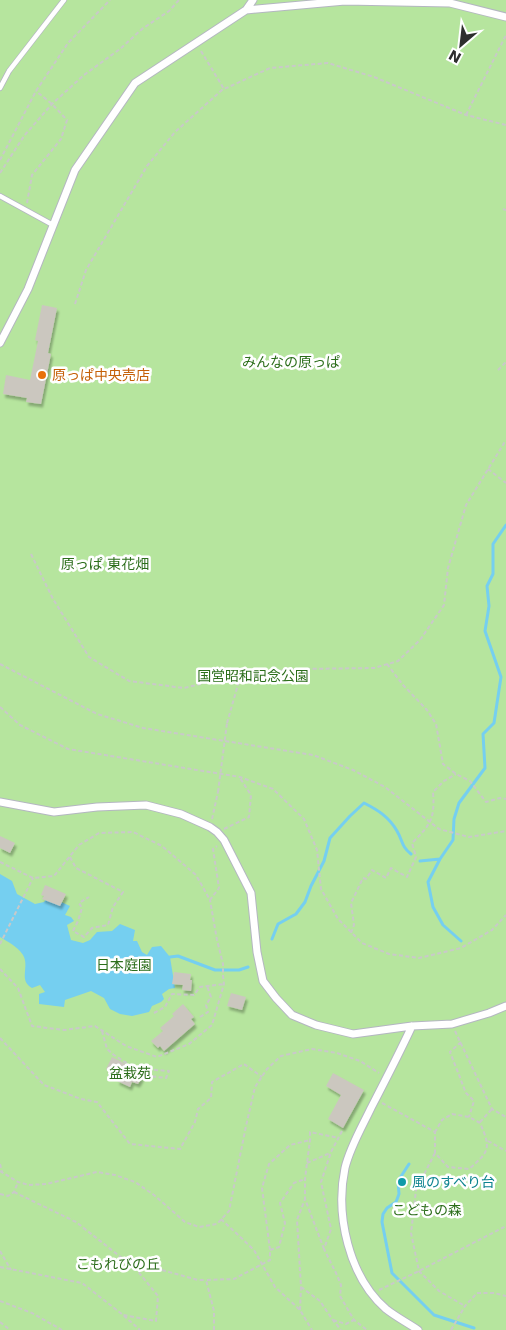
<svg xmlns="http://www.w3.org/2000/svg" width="506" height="1330" font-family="'DejaVu Sans','Noto Sans JP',sans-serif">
<defs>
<filter id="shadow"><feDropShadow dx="2" dy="3.5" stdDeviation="1" flood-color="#0004"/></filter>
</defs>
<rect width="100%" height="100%" fill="#efe9e1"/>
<path fill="#b6e59e" d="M0,0H506V1330H0Z"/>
<path fill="#75cff0" d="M0,874L12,881L17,894L35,904L44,902L48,896L70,906L65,915L71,917L74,921L67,925L71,940L83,943L90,940L97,932L112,931L120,924L135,930L133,941H137L142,952L147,955L152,947L161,946L170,957L175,988L169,989L162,994L164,999L161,1002L152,1006L149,1012L132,1016L120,1014L110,1009L104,998L91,991L65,1000L64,1007L39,1004V994L45,992L40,985L32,988C18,980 30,967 23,955C17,946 8,942 0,937Z"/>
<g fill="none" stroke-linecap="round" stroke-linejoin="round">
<path stroke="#75cff0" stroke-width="3" d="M440,859L428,882L433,907L443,925L461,941
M420,861L440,859L453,840L454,819L459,803L485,768L483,734L494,723L501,677L485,631L489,606L487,586L493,574V544L506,525
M272,939L278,924L296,914L305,902L311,886L324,861L330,838L350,816L364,803C378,810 389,817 397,831C403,841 401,846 411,854
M170,957L178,956L215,970H239L248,967
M409,1164L398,1181L399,1194L396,1202L387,1208L383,1214L382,1222L392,1273L434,1315L474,1328"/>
</g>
<path fill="#cbc7bf" filter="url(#shadow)" d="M42,305L57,308L48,353L51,354L41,404L26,402L27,398L3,394L6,375L30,380L38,341L35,340Z
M0,836L15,843L10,853L0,848Z
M45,885L66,894L60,906L42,899L44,896L41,895Z
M174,972L191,974L190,980H192L191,991L182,990L183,985L172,984Z
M231,993L246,997L242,1010L227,1006Z
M183,1004L194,1017L191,1019L195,1024L164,1051L160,1046L158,1048L151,1041L163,1031L160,1028L174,1016L172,1014Z
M112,1057L126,1064L124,1069L142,1077L138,1084L132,1082L130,1087L117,1081L120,1076L106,1069Z
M333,1073L364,1090L343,1128L328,1119L341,1095L326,1086Z"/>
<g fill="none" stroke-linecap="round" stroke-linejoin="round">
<defs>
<path id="service" d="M0,88L9,71L64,0
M0,196L53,225"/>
<path id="pedestrian" d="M246,10L345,1L450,3L506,17
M0,343L28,289L75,170L135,83L246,10L253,0
M0,802L54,812L97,807L146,805L181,814L210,827L217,832L224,840L251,893L257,952L263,981L276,998L292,1015L316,1025L353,1034L412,1026L452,1024L489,1013L506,1006
M412,1026C399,1054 385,1081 371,1108C362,1127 350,1147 345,1168C335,1215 349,1277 386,1309C396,1317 408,1323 418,1330"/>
</defs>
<use href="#service" stroke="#b4b7c1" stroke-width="6"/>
<use href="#pedestrian" stroke="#b4b7c1" stroke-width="9"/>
<path stroke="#c9c9c9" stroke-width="2" stroke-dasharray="4 2.5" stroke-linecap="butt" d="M201,51L224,89
M466,115L506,35
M0,160L36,91L68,43L110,0
M0,173L24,136L52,104L84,75L120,49L142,29L169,11L179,0
M27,203L32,175L61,139L67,120L52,104L36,91
M503,209L506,210
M75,304L86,270L147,166L175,132L222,90L270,68L328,63L374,77L466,115L506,125
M498,370L506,362
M488,469L506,483
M31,554L53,599L89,657L129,681L184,688L241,674L301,669L374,668L398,661L420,640L444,605L448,568L466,505L506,440
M0,664L97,714L143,728L313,755L353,770L385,787L439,829L469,837L506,831
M387,664L403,685L427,710L436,724L443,764L456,774L470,781L486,802L500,798L506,799
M0,707L20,725L68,749L240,777L273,789L304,819L317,850L321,889L338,919L362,943L389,954L419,958L461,948L492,930L506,915
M227,723L241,674
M212,819L218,792
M224,829L249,817L251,795L240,778
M70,857L76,868L123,892L113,907L108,925L92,928L84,937L73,931L78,921L82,908L79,903L89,897
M0,862L33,878L54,876L79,845L99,833L133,832L162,846L196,875L210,900L219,888L213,849L217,846
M351,933L354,925L351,903L363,878L366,879L372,870L386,878L391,868L407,877L416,857L412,843C431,824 435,819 433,792L444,781L456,774
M0,944L33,878
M0,969L18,988L32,1026L64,1030L95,1026L126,1046L157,1057L189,1044L212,1025L224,984L223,976V964L217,940L210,900
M154,1013L165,1007L172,994L194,995L200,987L224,984
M200,1017L208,1012L206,1005L211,997L207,986
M102,1031L107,1049L114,1055L131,1066L156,1070L169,1071L166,1078L140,1075L129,1069L131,1066
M455,1031L492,1109L506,1117
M0,1038L44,1085L81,1099L97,1102L130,1144L180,1149L195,1122L198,1109L211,1098L212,1082L244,1064L262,1077
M461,1042L450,1052L466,1093L474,1101L469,1117
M382,1103L435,1132V1153L448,1167L469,1169C490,1151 491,1148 480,1123L469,1117L452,1114L442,1120L435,1132
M480,1122L492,1109
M342,1131L331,1152L321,1182L331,1229L324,1249L336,1273L341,1285L340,1296L354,1320L367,1330
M488,1141L506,1151
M435,1153L416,1190L411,1233L419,1271L439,1291L465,1306
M307,1163L330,1153
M0,1164L2,1172
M0,1171L18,1182L29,1185L46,1184L97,1172L115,1175L135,1182L154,1195L185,1222L199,1227L217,1224L229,1211L246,1126L255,1087L267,1069L281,1056L312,1049L337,1053L360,1061L379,1073
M14,1192L76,1222L136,1269L158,1296L156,1321L123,1315
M0,1194L8,1196L14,1192L18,1182
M221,1219L254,1250L275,1287L300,1310L312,1330
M324,1249L305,1199V1179L310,1140V1132L339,1138
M270,1250L279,1247L285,1223L280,1203L294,1183L305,1179
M0,1251L11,1270
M132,1266L134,1263L140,1264L198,1280H206
M0,1267L82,1283L123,1315L140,1330
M301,1287L320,1301L332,1319L341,1330
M379,1290L419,1271L506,1226
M0,1301L32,1313L62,1330
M300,1310L301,1287L297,1220L305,1199
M333,1320L346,1324L354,1320
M0,1322L10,1330
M214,1330V1311L206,1280L234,1279L270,1260V1250L262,1188L269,1164L290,1145L310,1140
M451,1330L465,1306L477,1293H494L506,1296"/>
<use href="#service" stroke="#fff" stroke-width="4.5"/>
<use href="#pedestrian" stroke="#fff" stroke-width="7"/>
<path stroke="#c9c9c9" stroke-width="2" stroke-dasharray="4 2.5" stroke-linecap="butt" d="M218,792L227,723"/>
</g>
<circle fill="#e8710a" stroke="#fff" stroke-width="2" cx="42" cy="375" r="5"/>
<circle fill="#0f9aa8" stroke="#fff" stroke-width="2" cx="402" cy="1182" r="5"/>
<g text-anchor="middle" stroke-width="5" stroke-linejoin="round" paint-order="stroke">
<g font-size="14" fill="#2c6e1b" stroke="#fff">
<text x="291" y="367">みんなの原っぱ</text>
<text x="105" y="569">原っぱ 東花畑</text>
<text x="253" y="681">国営昭和記念公園</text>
<text x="124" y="970">日本庭園</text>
<text x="130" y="1078">盆栽苑</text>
<text x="427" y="1215">こどもの森</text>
<text x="118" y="1269">こもれびの丘</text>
</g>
<g font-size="14" fill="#c56008" stroke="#fff" text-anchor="start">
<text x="52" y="380">原っぱ中央売店</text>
</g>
<g font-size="14" fill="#0d838f" stroke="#fff" text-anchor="start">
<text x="412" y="1187">風のすべり台</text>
</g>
</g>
<g transform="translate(461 45) rotate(208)" stroke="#ffffff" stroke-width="4" paint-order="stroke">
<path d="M0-4L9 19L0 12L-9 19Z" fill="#2e2e2e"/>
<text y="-8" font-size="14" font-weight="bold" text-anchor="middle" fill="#2e2e2e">N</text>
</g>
</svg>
